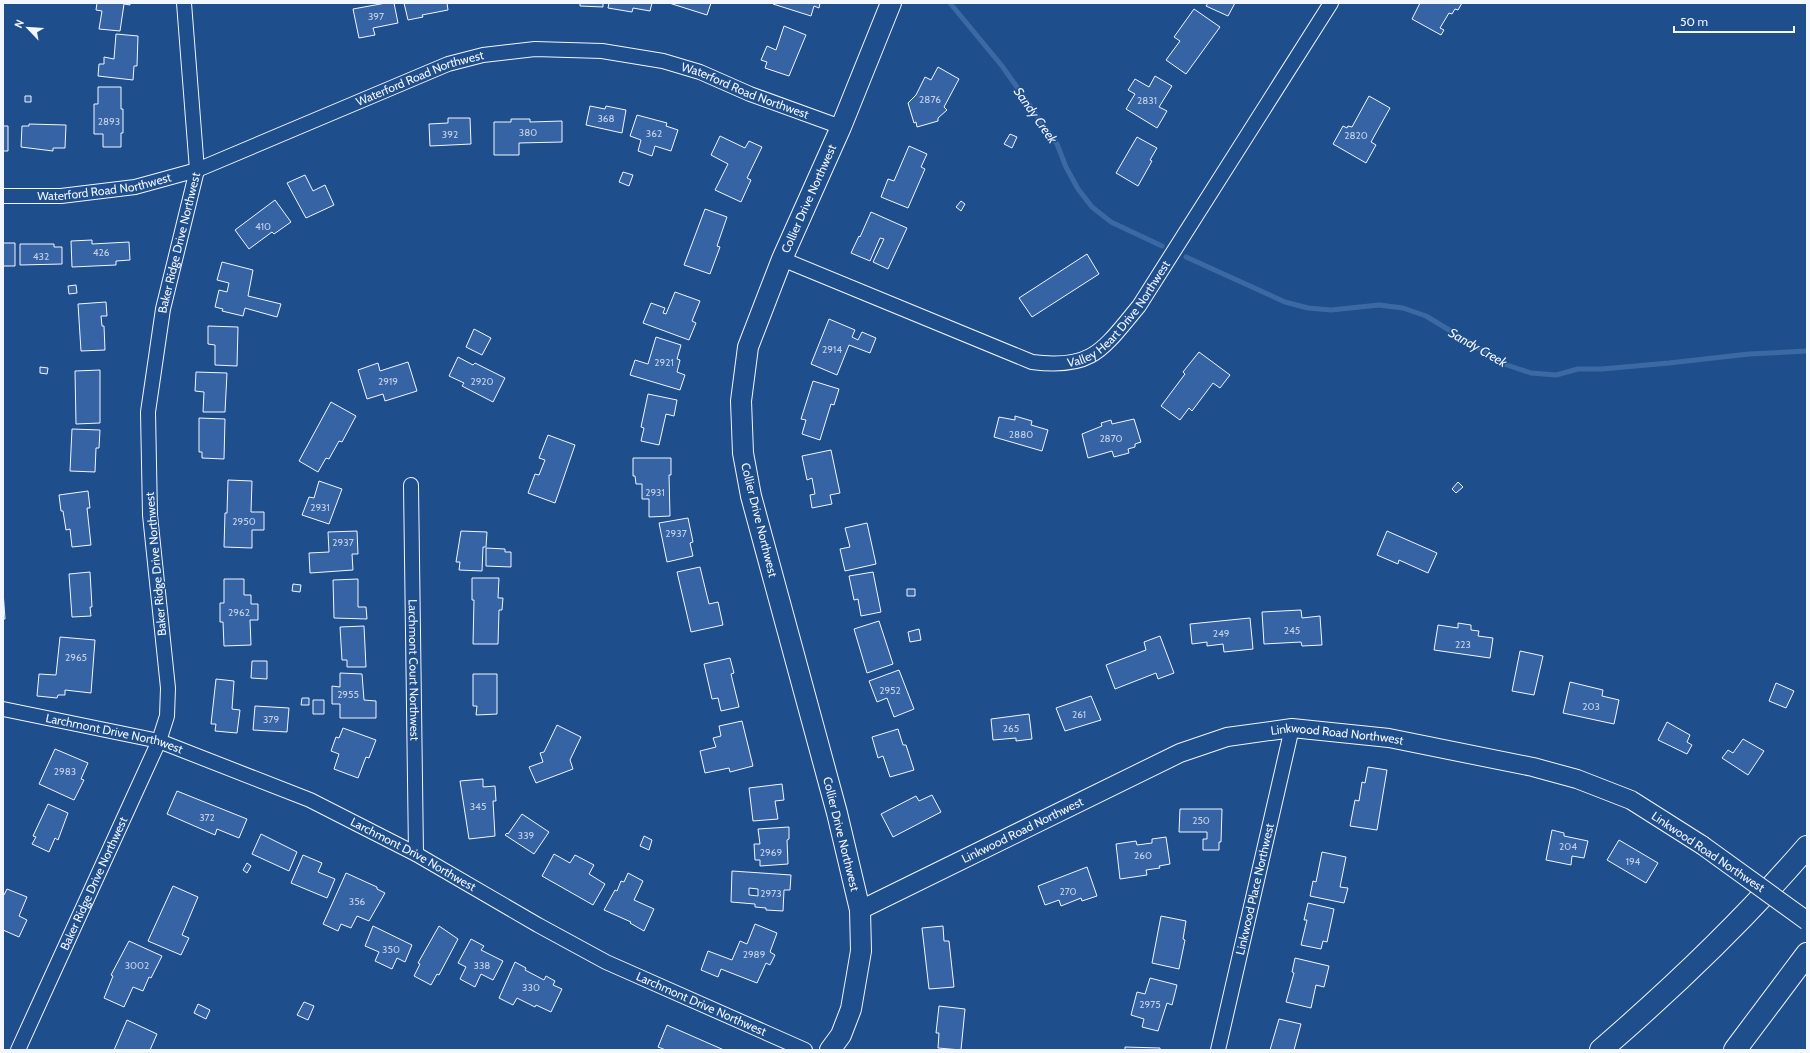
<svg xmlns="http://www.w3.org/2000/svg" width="1810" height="1053" font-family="Cabin,sans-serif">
<rect width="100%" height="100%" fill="#1f4e8c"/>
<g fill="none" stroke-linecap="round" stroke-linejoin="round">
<path stroke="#3b69a3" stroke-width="5" d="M950,3L1002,66L1057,144L1066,167L1078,189L1092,207L1111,222L1162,246
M1186,257L1285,302L1308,308L1331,310L1379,305L1403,308L1426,316L1507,365L1531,373L1556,375L1578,369H1602L1669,363L1749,354L1807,351"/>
</g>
<path fill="#3563a3" stroke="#f2f6ff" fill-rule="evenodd" d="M97,3H130V5L124,4L120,31L99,29L102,11L96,10Z
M386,3H394L398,23L373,28L375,35L359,38L353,9Z
M404,3H447L448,10L422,15L423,17L408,20Z
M580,3H603V7L580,6Z
M609,3H652L650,11L633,8L632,12L608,8Z
M669,3H711L707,15Z
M773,3H820L819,8L814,6L811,16L773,4Z
M1208,3H1235L1228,16L1206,6Z
M1420,3H1462L1458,10L1455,9L1452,14L1449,13L1440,28L1444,30L1441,35L1412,19Z
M1194,9L1220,27L1186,74L1166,60L1180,41L1174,37Z
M784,26L806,35L789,76L765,68L767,62L761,60L767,46L776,50Z
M116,34L138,36L137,66H134L133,80L98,76L99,64H104V57L114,59Z
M938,67L959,79L944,107L947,110L938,118V121L917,127L916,122L914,123L908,103L916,95L925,77L931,80Z
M1155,76L1172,86L1159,107L1167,111L1157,128L1126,109L1135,94L1128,90L1135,79L1149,87Z
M98,87H121V109H123V133H121V147H103V134H94V104H98Z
M25,96H31V102H25Z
M1369,96L1390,108L1371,142L1376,145L1366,163L1333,144L1343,126L1347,128L1348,126L1352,127Z
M590,106L605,109L606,106L626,110L622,133L586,125Z
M637,115L667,123L666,126L678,130L671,151L655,146L652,156L638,151L641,140L630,136Z
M448,118H470L471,144L430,146L429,124L448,123Z
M511,119H530V122L562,121V142L519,143V155H494V122H511Z
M29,124L66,125L65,148H53V151L21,147L22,126H29Z
M3,126H8V151H3Z
M1010,134L1017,137L1012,148L1004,144Z
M720,136L745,148L749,141L762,147L747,178L751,180L741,202L715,190L728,164L711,155Z
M1137,137L1157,148L1150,160L1152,161L1138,186L1116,173Z
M909,146L927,154L921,167L925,169L908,208L881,197L888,179L894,181Z
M623,172L633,175L629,186L619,182Z
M305,175L313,191L325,185L334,205L306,218L287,183Z
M275,200L291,222L274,234L272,232L249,249L235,230Z
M961,201L965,204L961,211L956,207Z
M705,209L727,217L717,246L720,247L710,274L684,265Z
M871,212L907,228L888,269L873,262L884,239L880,238L870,261L851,253L859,236L860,237Z
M92,240V244L129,242L130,260L116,261V265L72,267L71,241Z
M3,243H15V266H3Z
M20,244H54V247H62V264L20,265Z
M1087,254L1099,274L1032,317L1019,298Z
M222,262L253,270L248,296L281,304L277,317L245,308L243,316L222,311L223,309L215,307L219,290L227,292L229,283L217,280Z
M76,285L77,293L69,294L68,286Z
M675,292L700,301L692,321L696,323L689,340L643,323L651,303L665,308L663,313L666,314Z
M106,302L107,316H101L102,326H104L105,350L81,351L78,304Z
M829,319L855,330L852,337L858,340L862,332L876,338L870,353L849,345L837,375L811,364Z
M208,326L238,327L237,366L215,365V345L208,344Z
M474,329L491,338L482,355L466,347Z
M656,337L681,345L677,359L680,360L677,372L685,375L680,390L630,375L635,360L648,364Z
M1199,352L1230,375L1220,388L1213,383L1192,411L1189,408L1180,420L1161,406L1185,374L1183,372Z
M458,357L473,365L475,363L505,378L493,402L462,386L464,383L449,376Z
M408,362L417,391L385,401L383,394L367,399L358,370L378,363L380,371Z
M40,367L48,368L47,374L40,373Z
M100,370V423L76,424L75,371Z
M196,372L227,373L225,412H203L204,392L195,391Z
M813,381L839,389L834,405L831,404L820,440L802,434L806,420L801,419Z
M648,394L677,400L674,416L666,414L659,445L641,441L644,428L641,427Z
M331,402L356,416L342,442L339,441L329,459L326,458L318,472L299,461Z
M1015,416L1032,421L1031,425L1048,430L1042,451L994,437L999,417L1015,420Z
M199,418L225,419L224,459L202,458V452H199Z
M1134,419L1141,442L1135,444V447L1128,449L1129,453L1114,457L1112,451L1088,458L1082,434L1102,426L1101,423L1111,420L1112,424Z
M72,429L100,430L99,448H96L95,472L70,471Z
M548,435L575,445L555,503L528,493L535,474L539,475L545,460L539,458Z
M831,450L840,493L830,495L832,504L812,508L810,495L815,494L812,478L807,480L802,456Z
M633,458H671V475H669L670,516L649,517V499H642V484H636L635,476H633Z
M228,480L252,481L251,512H264V530H252V548L224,547L225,513H227Z
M319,481L342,489L329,524L302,515L309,497L314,498Z
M1458,482L1463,487L1456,493L1452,489Z
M88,491L90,508H87L91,545L72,547L70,529L66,530L63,511H61L59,495Z
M688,518L693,542L690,543L693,556L667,562L659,523Z
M867,523L876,564L845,571L840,549L850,547L845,528Z
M357,531L358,554H352L353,570L310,573L309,553L329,552L328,532Z
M461,531L487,532L486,547H483L482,571L459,570L460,562H456Z
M1387,531L1437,553L1428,573L1399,560L1398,564L1377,555Z
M486,548L505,549V552H511V567L486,566Z
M700,567L709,604L718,602L723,625L691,632L677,572Z
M90,572L92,607H90L91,616L72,617L69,574Z
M873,572L881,612L861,616L858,599L854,600L849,576Z
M472,578H499L498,598H503L502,610H499L498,644H473L474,600H472Z
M224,579H244V595H251V604H258V620H250L251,645L224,646L223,622H220V603H224Z
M358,579V607H366L367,619L334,618L333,580Z
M293,584L301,585L300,592L292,591Z
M907,589H915V596H907Z
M3,591L5,619H3Z
M1301,610L1302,618L1320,616L1322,645L1302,646L1301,642L1264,644L1262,612Z
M1250,618L1253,649L1224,652L1223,644L1207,646V642L1192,644L1190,624Z
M879,621L893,664L867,673L854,629Z
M1458,623L1471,625V630L1479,631L1478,636L1493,638L1490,658L1434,650L1438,625L1458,628Z
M364,626L366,667H347V660H342L340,627Z
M919,629L921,640L910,642L908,632Z
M1160,636L1174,673L1158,679L1156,673L1115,689L1106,665L1146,650L1144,642Z
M60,637L95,640L91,693L65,690V695H58L57,698L37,696L39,674L56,675Z
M1520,651L1543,656L1534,695L1512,691Z
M730,658L734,673L731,674L739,707L721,711L718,698L712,699L704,664Z
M252,661H267V679L251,678Z
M899,670L914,709L894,717L887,698L877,702L869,681Z
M340,673L362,674L364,700L376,701V718H340V704H332V686L340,687Z
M473,674H497V714L476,715L477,706H473Z
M216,679L234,681L232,709L240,710L237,733L215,731L216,724H211Z
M1570,682L1603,690L1602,696L1619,700L1614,724L1563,713Z
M1776,683L1794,691L1786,708L1769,701Z
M1091,696L1101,720L1065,731L1056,708Z
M302,698H309V705H301Z
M313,700H324V714H313Z
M255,706L289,708L287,732L253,730Z
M1029,714L1032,739L1016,741V738L993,740L991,719Z
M742,721L753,766L730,772L729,768L705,773L700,751L716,747L713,738L721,736L719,726Z
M1667,722L1690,735L1687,742L1692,745L1687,754L1658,740Z
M557,725L581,737L570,760L573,769L536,783L529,767L543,762L540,753L544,752Z
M343,728L376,740L369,758L366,757L358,778L334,769L339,754L331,751L336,737L339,738Z
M898,729L903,745H906L914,770L890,777L883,756L878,758L872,737Z
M1743,739L1764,751L1748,775L1722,758L1728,750L1733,753Z
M55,749L88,763L81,779L84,780L74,800L39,784Z
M1368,767L1387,770L1377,830L1350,826L1355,800L1359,801L1362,782L1365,783Z
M483,779V787L495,786L496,801H493L495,836L469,839L460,781Z
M782,784L784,800L775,801L778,819L753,821L749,788Z
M177,791L247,819L239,838L217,829L215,835L167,814Z
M932,795L941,812L893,837L881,814L916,796L919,801Z
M48,804L68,813L58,840L55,838L49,852L32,844L36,837L33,836Z
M1180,809H1222L1221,842H1219V850H1203V839H1207V832H1179Z
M522,814L549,832L534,854L505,835L507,833L508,834Z
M789,827V839L787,840L788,864L760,866V860H755L754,844H760L758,829Z
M1552,830L1564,833V836L1588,841L1584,858L1572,856L1571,865L1546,860Z
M261,834L297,852L289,871L252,854Z
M644,836L652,840L649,850L640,846Z
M1166,837L1170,864L1159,866L1160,868L1146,870L1147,875L1120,879L1116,844L1136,841L1137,845L1152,843V839Z
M1619,840L1658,863L1646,883L1607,860Z
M1322,852L1346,857L1340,887L1348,888L1344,903L1310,896L1313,881L1316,882Z
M554,854L570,863L575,855L594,865L589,874L605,884L593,905L542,876Z
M303,855L322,863L318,872L335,879L327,898L291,883Z
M247,863L251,866L247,873L243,870Z
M1087,867L1097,896L1082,901L1081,898L1061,906L1059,900L1045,905L1038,886Z
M732,871L791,875L790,890H784L783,911L766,910V908L755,907V904L731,902ZM749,888L758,889V896L749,895Z
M346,873L377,887V889L385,893L369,921L357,916L351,928L341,924L338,931L323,924Z
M628,873L643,881L634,900L654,909L644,931L630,923L631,922L604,910L615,890L617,891L621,881L624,882Z
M173,886L198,897L182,935L189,938L181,955L148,941Z
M7,889L27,897L19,916L27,920L19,937L3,930V895H4Z
M1308,903L1334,909L1327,942L1323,941L1321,949L1301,945L1307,920H1304Z
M1161,916L1186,921L1183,939L1185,940L1179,969L1152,963Z
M755,924L777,933L770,952L775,955L770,965L766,963L757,983L721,969L718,977L701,970L708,951L732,960L740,941L747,944Z
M373,926L412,945L405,962L397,958L392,969L375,961L379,952L365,946Z
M439,926L458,939L439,975L437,974L431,985L414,976L420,964L418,963Z
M943,926L944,941H949L954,987L929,989L922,928Z
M471,939L484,946L481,950L503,961L493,980L481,974L475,987L460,979L466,967L458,963Z
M129,941L162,956L151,978L149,977L143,991L133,987L124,1007L104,998L113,976L111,975Z
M1295,958L1329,966L1324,987L1316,985L1311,1008L1286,1002L1294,973L1292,972Z
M515,962L526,968L525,970L544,980L546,976L555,981L553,985L562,989L551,1012L536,1005L535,1007L517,998L513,1005L499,998Z
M1150,978L1177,985L1172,1005L1167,1003L1158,1031L1142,1027L1144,1019L1131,1015L1137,992L1145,994Z
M304,1002L314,1006L308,1020L297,1015Z
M198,1004L210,1010L206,1019L194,1013Z
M939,1006L965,1009L961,1050L938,1048L939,1033H936Z
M1279,1019L1301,1024L1294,1050H1270Z
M127,1020L157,1034L150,1050H114Z
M667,1025L724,1050H666L658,1047Z
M1125,1047L1160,1048V1050H1125Z"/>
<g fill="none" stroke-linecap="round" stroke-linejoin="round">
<defs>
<g id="minor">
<path id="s1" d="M3,196H61L135,187L197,170L448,64L483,55L535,49L602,51L663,61L700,72L750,94L841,127"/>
<path id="s2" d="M782,259L1032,362C1093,370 1103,349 1139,306L1331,3"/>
<path id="s3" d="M411,485L416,854"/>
<path id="s4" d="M3,709L159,741L310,800L416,854L538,925L606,962L805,1050"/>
<path id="s5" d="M18,1050L159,741L167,716L168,688L150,515L148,412L163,309L197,170L184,3"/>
<path id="s6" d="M1218,1050L1292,728"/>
</g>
<g id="tertiary">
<path id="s7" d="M860,910L1180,753L1227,737L1292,728L1389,738L1533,767L1577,779L1631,800L1702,845"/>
</g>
<g id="secondary">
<path id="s8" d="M830,1050L841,1035L851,1009L861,951L860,910L837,813L751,496L743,453L741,401L748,347L782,259L841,127L891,3"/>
</g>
<path id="motorway" d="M1601,1050C1674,987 1744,920 1807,847
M1735,1050L1807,954"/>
</defs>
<use href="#minor" stroke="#f2f6ff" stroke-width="16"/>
<use href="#tertiary" stroke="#f2f6ff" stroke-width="20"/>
<use href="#secondary" stroke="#f2f6ff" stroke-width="22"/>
<use href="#motorway" stroke="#f2f6ff" stroke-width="24"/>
<use href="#minor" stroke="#1f4e8c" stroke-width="14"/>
<use href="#tertiary" stroke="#1f4e8c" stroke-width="18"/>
<use href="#secondary" stroke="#1f4e8c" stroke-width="20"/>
<use href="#motorway" stroke="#1f4e8c" stroke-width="22"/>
<defs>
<path id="tertiary-bridge" d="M1702,845L1807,921"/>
</defs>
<use href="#tertiary-bridge" stroke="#f2f6ff" stroke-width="20" stroke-linecap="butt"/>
<use href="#tertiary-bridge" stroke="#1f4e8c" stroke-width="18"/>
</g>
<g text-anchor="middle" stroke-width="3" stroke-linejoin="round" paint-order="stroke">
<g font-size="10" fill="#c3d1e8">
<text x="376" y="20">397</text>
<text x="930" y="103">2876</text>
<text x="1147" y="104">2831</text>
<text x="606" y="122">368</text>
<text x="109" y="125">2893</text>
<text x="528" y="136">380</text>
<text x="654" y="137">362</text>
<text x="450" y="138">392</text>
<text x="1356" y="139">2820</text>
<text x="263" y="230">410</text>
<text x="101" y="256">426</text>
<text x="41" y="260">432</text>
<text x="832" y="353">2914</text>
<text x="664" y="366">2921</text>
<text x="388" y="385">2919</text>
<text x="482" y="385">2920</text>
<text x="1021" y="438">2880</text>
<text x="1111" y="442">2870</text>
<text x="655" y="496">2931</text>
<text x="320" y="511">2931</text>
<text x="244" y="525">2950</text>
<text x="676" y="537">2937</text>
<text x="343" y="546">2937</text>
<text x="239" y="616">2962</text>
<text x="1292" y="634">245</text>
<text x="1221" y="637">249</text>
<text x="1463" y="648">223</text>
<text x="76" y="661">2965</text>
<text x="890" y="694">2952</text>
<text x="348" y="698">2955</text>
<text x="1591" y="710">203</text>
<text x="1079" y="718">261</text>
<text x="271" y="723">379</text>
<text x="1011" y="732">265</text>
<text x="65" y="775">2983</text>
<text x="478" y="810">345</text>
<text x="207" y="821">372</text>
<text x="1201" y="824">250</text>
<text x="526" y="839">339</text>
<text x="1568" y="850">204</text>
<text x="771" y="856">2969</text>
<text x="1143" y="859">260</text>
<text x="1633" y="865">194</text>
<text x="1068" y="895">270</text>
<text x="771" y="897">2973</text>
<text x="357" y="905">356</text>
<text x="391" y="953">350</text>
<text x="754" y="958">2989</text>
<text x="137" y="969">3002</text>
<text x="482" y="969">338</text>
<text x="531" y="991">330</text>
<text x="1150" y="1008">2975</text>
</g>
<g font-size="12" fill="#f2f6ff" stroke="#1f4e8c">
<text dy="4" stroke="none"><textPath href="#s1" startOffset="438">Waterford Road Northwest</textPath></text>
<text dy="4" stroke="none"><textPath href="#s1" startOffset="774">Waterford Road Northwest</textPath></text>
<text dy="4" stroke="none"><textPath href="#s1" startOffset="102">Waterford Road Northwest</textPath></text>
<text dy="4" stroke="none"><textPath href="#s8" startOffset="885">Collier Drive Northwest</textPath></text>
<text dy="4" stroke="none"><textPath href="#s5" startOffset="843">Baker Ridge Drive Northwest</textPath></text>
<text dy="4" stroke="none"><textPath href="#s2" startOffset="379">Valley Heart Drive Northwest</textPath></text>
<text transform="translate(759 520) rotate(76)" y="4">Collier Drive Northwest</text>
<text transform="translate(156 564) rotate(-95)" y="4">Baker Ridge Drive Northwest</text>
<text dy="4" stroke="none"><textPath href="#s3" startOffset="185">Larchmont Court Northwest</textPath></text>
<text dy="4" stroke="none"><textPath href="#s4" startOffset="114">Larchmont Drive Northwest</textPath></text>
<text dy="4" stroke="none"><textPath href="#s7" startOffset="517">Linkwood Road Northwest</textPath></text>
<text dy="4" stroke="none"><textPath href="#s7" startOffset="181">Linkwood Road Northwest</textPath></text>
<text transform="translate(841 834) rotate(76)" y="4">Collier Drive Northwest</text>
<text transform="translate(1708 852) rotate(34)" y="4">Linkwood Road Northwest</text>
<text dy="4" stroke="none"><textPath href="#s4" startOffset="438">Larchmont Drive Northwest</textPath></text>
<text dy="4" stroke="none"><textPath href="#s5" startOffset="183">Baker Ridge Drive Northwest</textPath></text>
<text dy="4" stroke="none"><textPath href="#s6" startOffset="165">Linkwood Place Northwest</textPath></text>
<text dy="4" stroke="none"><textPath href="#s4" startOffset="763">Larchmont Drive Northwest</textPath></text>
</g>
<g font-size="13" font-style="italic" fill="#f2f6ff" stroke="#1f4e8c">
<text transform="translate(1036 115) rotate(55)" y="5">Sandy Creek</text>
<text transform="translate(1478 347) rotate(30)" y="5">Sandy Creek</text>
</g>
</g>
<rect width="1810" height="1053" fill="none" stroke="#f2f6ff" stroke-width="8"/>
<g transform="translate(28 28) rotate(295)" stroke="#1f4e8c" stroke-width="3" paint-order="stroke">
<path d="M0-3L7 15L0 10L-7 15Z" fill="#f2f6ff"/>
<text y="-6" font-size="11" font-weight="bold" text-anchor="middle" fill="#f2f6ff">N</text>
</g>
<path d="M1674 26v6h120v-6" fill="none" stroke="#f2f6ff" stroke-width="2"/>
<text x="1680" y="26" font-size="12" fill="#f2f6ff" stroke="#1f4e8c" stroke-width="3" paint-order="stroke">50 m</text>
</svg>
